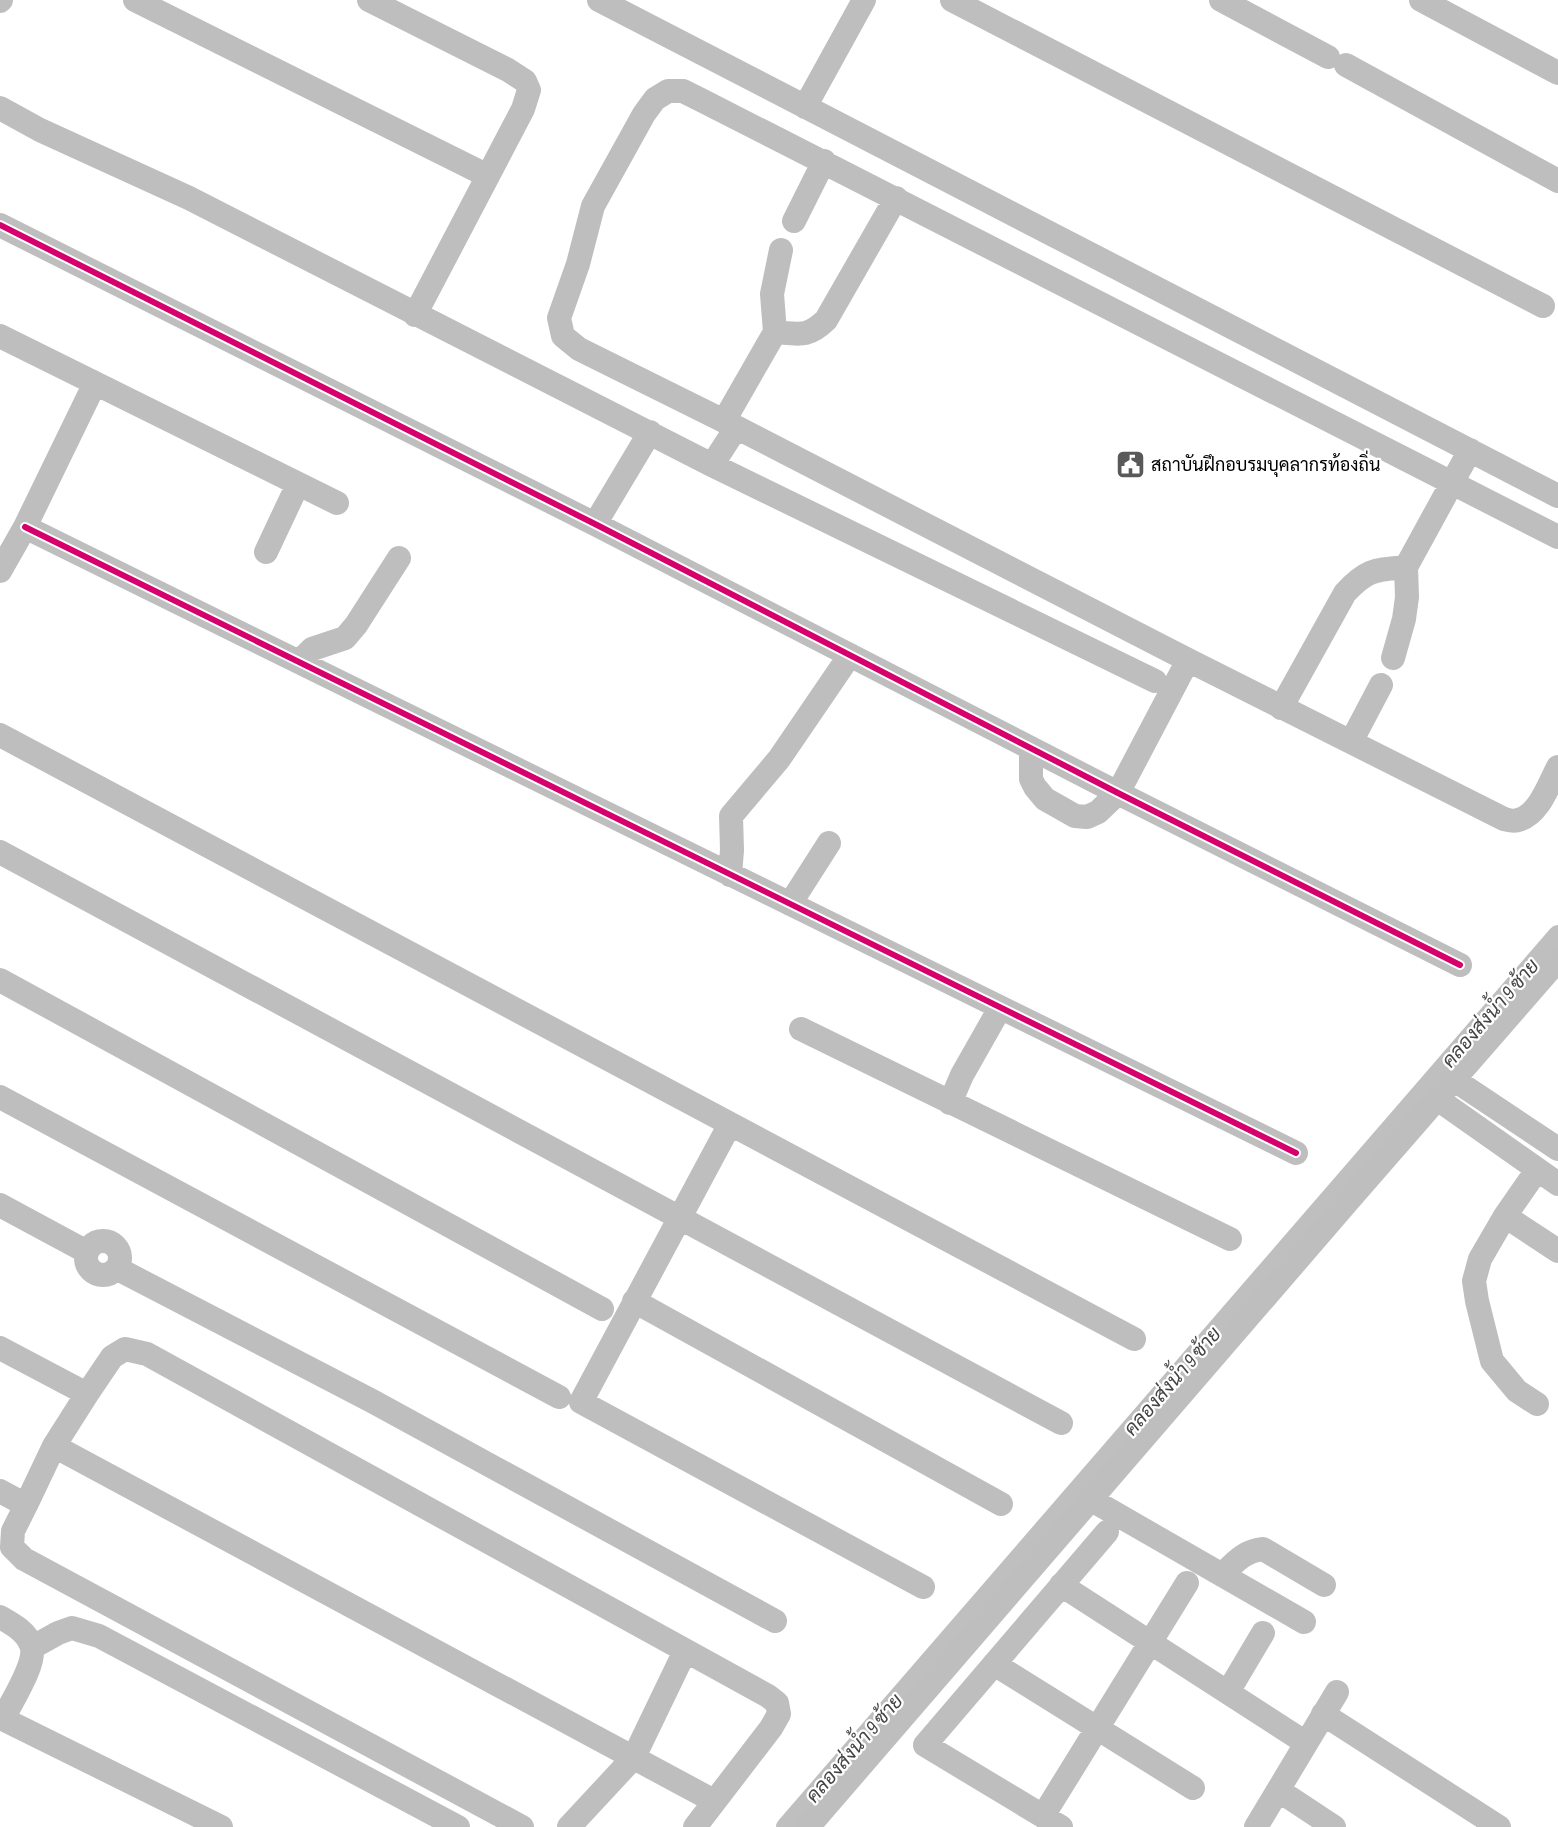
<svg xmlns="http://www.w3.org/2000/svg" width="1558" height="1827" font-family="'Sofia Sans Condensed',Sarabun,sans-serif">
<rect width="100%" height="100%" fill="#fff"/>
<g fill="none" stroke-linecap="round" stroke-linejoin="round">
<path stroke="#bfbfbf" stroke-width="20" d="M786,1827L1558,935"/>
<path stroke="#bebebe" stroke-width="24" d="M135,0L488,176
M369,0L508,70L525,81L529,90L523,109L415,315
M599,0L1558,496
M952,0L1543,306
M1221,0L1328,57
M1421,0L1558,73
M0,1L1,0
M1346,65L1558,181
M805,107L864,0
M0,108L40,130L189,198L712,465L1155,681
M794,221L824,161
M0,225L595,524L1118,793L1460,965
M781,250L772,294L775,332L724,421L1188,660L1504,819C1508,820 1514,822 1518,820C1539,815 1549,784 1558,767
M775,332C800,334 807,338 826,320L896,198
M0,336L337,503
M724,421L579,349L563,336L559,318L578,264L593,206L644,114L655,99L668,91H683L703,101L1558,537
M712,465L736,428
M595,524L650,432
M25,527L1296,1153
M266,552L298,484
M0,571L25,527L95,383
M1393,658L1404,619L1407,597L1406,567L1470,450
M299,662L312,649L345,638L356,625L399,558
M1281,708L1345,593C1367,569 1375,570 1406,567
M0,735L1134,1339
M1351,742L1381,685
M1031,748V779L1035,787L1045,799L1075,816L1087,817L1098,812L1118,793L1188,660
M0,852L1061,1423
M730,875L732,850L731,816L779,759L850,655
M790,904L829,843
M0,980L602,1309
M801,1029L1230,1239
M1453,1079L1558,1149
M0,1097L559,1397
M1436,1098L1558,1184
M950,1103L962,1075L1000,1008
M730,1124L581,1402L923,1587
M1537,1170L1505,1216L1480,1259L1474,1281L1477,1301L1492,1361L1517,1391L1537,1404
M0,1205L87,1252
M1505,1216L1558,1251
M86 1258a17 17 0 1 1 34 0a17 17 0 1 1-34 0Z
M118,1269L372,1401L775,1621
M634,1301L1001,1504
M0,1348L87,1394L112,1357L125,1349L147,1354L768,1696L777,1703L779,1714L771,1728L695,1827
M54,1446L714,1801
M0,1491L26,1505L13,1531L12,1547L24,1559L522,1827
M1090,1499L1304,1622
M26,1505L54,1446L87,1394
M1222,1575C1235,1562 1244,1551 1263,1549L1324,1585
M1061,1585L1306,1743
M0,1617C12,1624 26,1631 31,1645C38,1662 11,1702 3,1719L221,1827
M33,1647L58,1633L72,1628L99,1636L458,1827
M994,1664L1193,1788
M1228,1692L1263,1633
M1323,1714L1499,1827
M1278,1790L1334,1827
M1043,1816L1187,1583
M569,1827L634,1757L685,1651
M808,1827L1349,1200L1558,960
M1061,1827L925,1745L1107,1532
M1256,1827L1337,1692"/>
<defs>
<path id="cycleway" d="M0,225L595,524L1118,793L1460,965
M25,527L1296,1153"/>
</defs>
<use href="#cycleway" stroke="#fff" stroke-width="10"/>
<use href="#cycleway" stroke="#d6006c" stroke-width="6"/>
</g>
<defs>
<symbol id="civic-square" viewBox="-11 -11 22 22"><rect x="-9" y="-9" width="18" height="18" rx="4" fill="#595959" stroke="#fff"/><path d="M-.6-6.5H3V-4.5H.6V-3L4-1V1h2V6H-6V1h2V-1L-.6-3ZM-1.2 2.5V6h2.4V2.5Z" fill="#fff"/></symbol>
</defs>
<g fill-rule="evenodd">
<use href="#civic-square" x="1114" y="448" width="33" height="33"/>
</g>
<g text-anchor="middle" stroke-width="4.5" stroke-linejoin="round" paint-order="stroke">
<g font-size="18" fill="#000" stroke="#fff" text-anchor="start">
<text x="1151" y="471">สถาบันฝึกอบรมบุคลากรท้องถิ่น</text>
</g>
<g font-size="20" font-style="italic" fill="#444" stroke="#fff">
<text transform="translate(1490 1013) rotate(-49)" y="7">คลองส่งน้ำ 9 ซ้าย</text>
<text transform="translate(1172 1381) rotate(-49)" y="7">คลองส่งน้ำ 9 ซ้าย</text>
<text transform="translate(854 1748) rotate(-49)" y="7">คลองส่งน้ำ 9 ซ้าย</text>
</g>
</g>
</svg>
